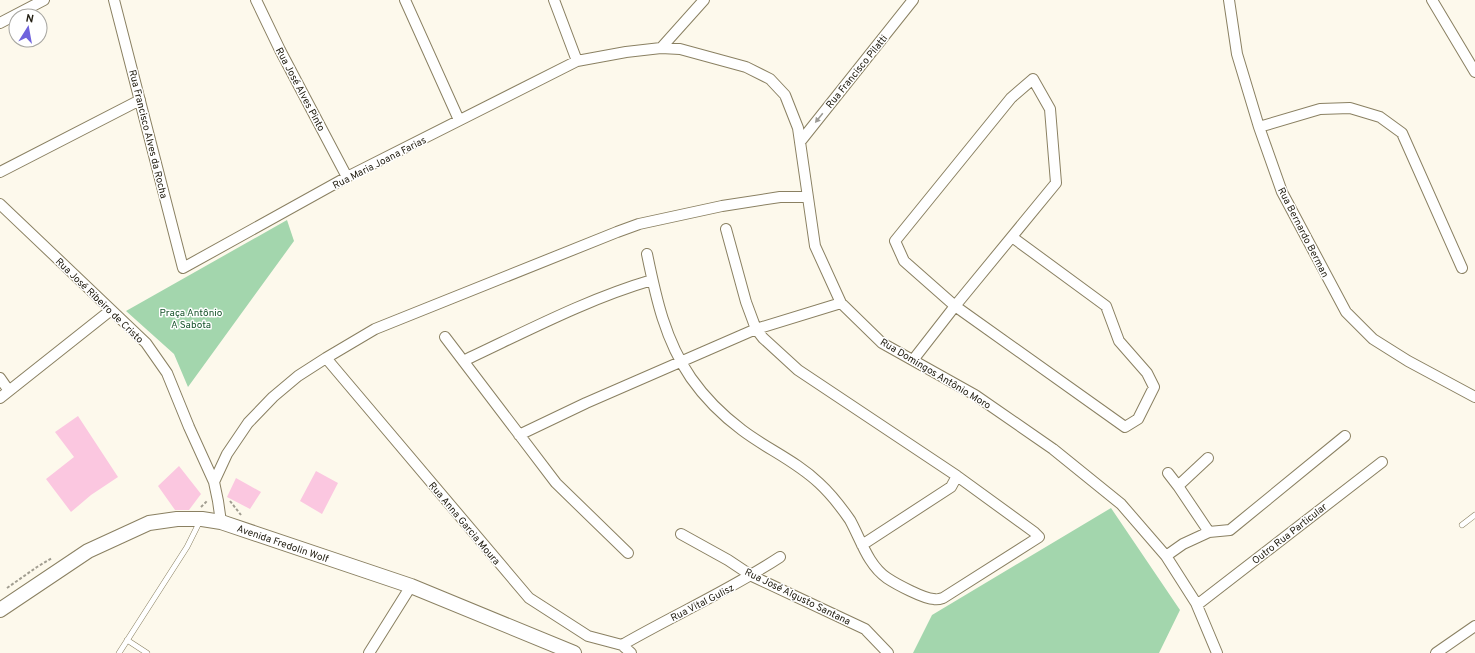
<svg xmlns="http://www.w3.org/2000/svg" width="1475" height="653" font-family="Overpass,sans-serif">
<rect width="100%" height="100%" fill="#fdf9ec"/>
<path fill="#a3d6ad" d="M287,220L294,241L188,387L174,354L126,311Z
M1111,508L1180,610L1159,653H913L932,615Z"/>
<path fill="#fbc7e0" d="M78,416L118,477L91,495L71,512L46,479L74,457L55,432Z
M179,466L201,494L189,510H175L158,486Z
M316,471L338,483L322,514L300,501Z
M236,478L261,492L250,509L227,497Z"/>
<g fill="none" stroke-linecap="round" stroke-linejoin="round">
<defs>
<path id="service" d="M1462,525L1475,515
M127,640L147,653
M119,653L187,547L200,521"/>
<path id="minor" d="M114,0L183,268L347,177L577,61L626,52L661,48L680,49L746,67L770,79L785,95L798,128L815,246L841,303L882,343L975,395L1053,449L1121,504L1166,556L1196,603L1217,653
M256,0L280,50L347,177
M405,0L459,120
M554,0L577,61
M1229,0L1237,54L1259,127L1282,192L1346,312L1373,339L1408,361L1475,397
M1432,0L1475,72
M0,23L44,0
M661,48L704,0
M1259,127L1320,109L1350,108L1380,117L1402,133L1462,268
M800,142L913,0
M0,172L140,100
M0,204L146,343L167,373L189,427L214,482L218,501L221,522
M647,254C656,298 665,340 691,378C705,398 722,415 742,430C767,449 796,461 819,483C831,494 841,507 850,520C861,540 868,565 887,578C896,584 924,599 934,599C937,600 940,599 943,598L1039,537L1034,532L957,476L798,370L763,338L756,329L746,302L726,229
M445,337L556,483L628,553
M326,358L529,598L588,636L622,645L631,653
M913,360L955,306L1056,183L1050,109L1033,79L1011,98L895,241L904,261L955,306L1125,427L1138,419L1154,387L1147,373L1119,341L1106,306L1012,237
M463,361C525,332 587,299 652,280
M0,378L9,391
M0,398L111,310
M519,435L586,403L756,329L841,303
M1168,473L1178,486L1209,532
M214,482L227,454L248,423L273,397L298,376L326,358L375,329L617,232L639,224L722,206L780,197H808
M1178,486L1208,458
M681,534L728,560L752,576L865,629L888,653
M862,545L951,487L957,476
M1166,556L1183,544L1209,532L1230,530L1345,436
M1197,605L1382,462
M622,645C674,615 730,590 780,557
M369,653L411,586
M1436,653L1475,626"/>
<path id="secondary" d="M0,610L88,551L149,523L177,519H202L221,522L411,586L574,653"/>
</defs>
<use href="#service" stroke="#8a8062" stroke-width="6"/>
<use href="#minor" stroke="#8a8062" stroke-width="12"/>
<use href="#secondary" stroke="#8a8062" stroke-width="16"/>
<path stroke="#a19d90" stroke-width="2" stroke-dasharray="3 2" stroke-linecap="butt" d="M230,501L241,515
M201,507L208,500
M7,588L37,567L52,558"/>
<use href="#service" stroke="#fff" stroke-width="5"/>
<use href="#minor" stroke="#fff" stroke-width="10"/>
<use href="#secondary" stroke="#fff" stroke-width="14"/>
</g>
<defs><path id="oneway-solid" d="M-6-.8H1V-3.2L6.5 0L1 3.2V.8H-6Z"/></defs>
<use fill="#9c9b95" href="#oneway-solid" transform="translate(819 118) rotate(129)"/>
<g text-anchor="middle" stroke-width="3" stroke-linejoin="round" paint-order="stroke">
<g font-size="10" fill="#242014" stroke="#fff">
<text transform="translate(856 71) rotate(-51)" y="4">Rua Francisco Pilatti</text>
<text transform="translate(301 89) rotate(62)" y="4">Rua José Alves Pinto</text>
<text transform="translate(149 134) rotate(76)" y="4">Rua Francisco Alves da Rocha</text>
<text transform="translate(379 162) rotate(-27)" y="4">Rua Maria Joana Farias</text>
<text transform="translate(1304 232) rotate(63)" y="4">Rua Bernardo Berman</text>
<text transform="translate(100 300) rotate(44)" y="4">Rua José Ribeiro de Cristo</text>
<text transform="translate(936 373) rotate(31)" y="4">Rua Domingos Antônio Moro</text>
<text transform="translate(465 523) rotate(50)" y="4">Rua Anna Garcia Moura</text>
<text transform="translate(1289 533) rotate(-38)" y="4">Outro Rua Particular</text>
<text transform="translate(283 543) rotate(19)" y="4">Avenida Fredolin Wolf</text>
<text transform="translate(798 596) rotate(26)" y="4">Rua José Algusto Santana</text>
<text transform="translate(702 602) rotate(-27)" y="4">Rua Vital Gulisz</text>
</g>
<g font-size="10" fill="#16522a" stroke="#fff">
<text x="191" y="316">Praça Antônio<tspan x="191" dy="12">A Sabota</tspan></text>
</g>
</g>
<g transform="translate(28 28) rotate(11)"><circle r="19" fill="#ffffff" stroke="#a7a6a1"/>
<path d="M0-3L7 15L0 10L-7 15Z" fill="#7063dd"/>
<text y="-6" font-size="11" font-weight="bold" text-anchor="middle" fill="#242014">N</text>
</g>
</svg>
